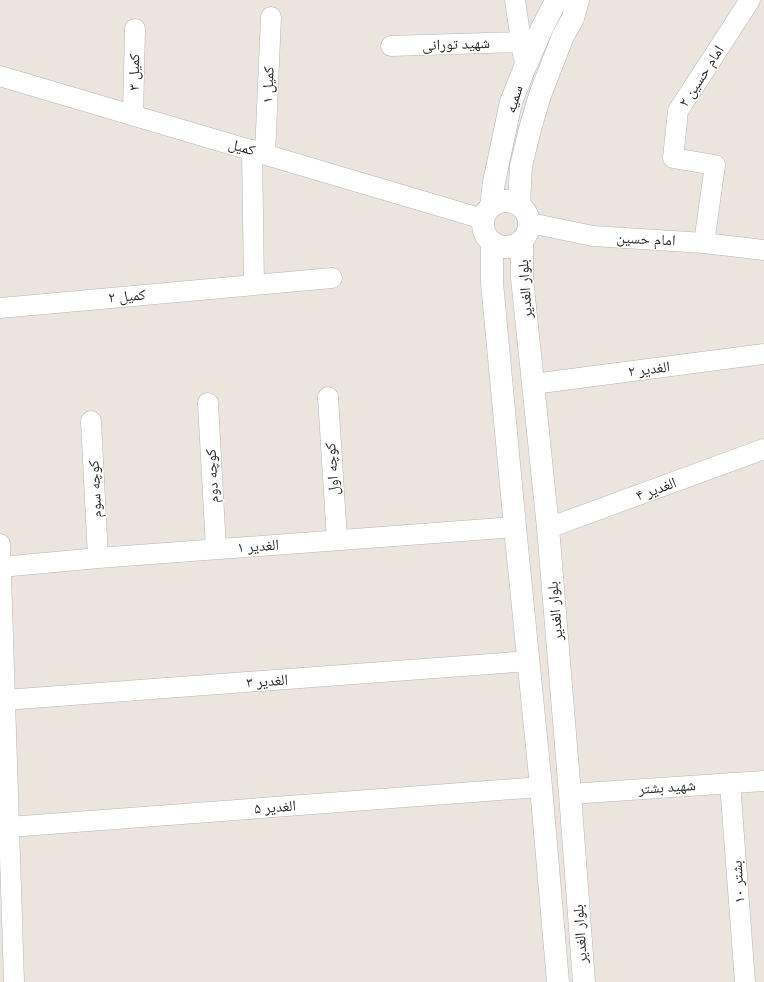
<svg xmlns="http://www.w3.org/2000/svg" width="764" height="982" font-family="Mulish,'Noto Naskh Arabic',sans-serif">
<rect width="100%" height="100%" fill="#ece5de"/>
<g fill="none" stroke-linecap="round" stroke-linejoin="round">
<defs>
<path id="street" d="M515,0L523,55
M391,46L521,42
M0,76L483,219
M133,115L135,29
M252,150L254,284
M265,154L271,17
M530,223L593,236L704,243L764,250
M704,243L715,165L673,158L678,111L750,0
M0,308L332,278
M533,384L764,354
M328,397L337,540
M208,403L216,549
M91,421L98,558
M548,528L764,449
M0,544L14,982
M1,567L98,558L515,527
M5,700L529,661
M730,783L745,982
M570,794L764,781
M9,827L541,787"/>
<path id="secondary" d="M483 224a23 23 0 1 1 46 0a23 23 0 1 1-46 0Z
M519,204L521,166L530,129L540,95L563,36L573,18L578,0
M491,206L494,182L511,102L525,67L542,28L554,5L558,0
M522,241V278L548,528L570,794L584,982
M492,242V283L515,527L541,787L558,982"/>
</defs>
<use href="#street" stroke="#b1b5be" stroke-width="21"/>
<use href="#secondary" stroke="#b1b5be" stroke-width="23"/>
<use href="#street" stroke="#fff" stroke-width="20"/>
<use href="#secondary" stroke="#fff" stroke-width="22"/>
</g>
<g text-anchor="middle" stroke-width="3" stroke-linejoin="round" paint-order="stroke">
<g font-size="15" fill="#2b2b2b" stroke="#fff">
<text transform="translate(456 44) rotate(-2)" y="5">شهید تورانی</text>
<text transform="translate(134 72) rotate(-89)" y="5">کمیل ۳</text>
<text transform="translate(701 76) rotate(-57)" y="5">امام حسین ۲</text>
<text transform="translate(268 85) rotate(-88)" y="5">کمیل ۱</text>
<text transform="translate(514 99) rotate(-73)" y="5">سمیه</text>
<text transform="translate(242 147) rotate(17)" y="5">کمیل</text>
<text transform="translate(646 239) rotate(3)" y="5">امام حسین</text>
<text transform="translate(525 289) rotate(-94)" y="5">بلوار الغدیر</text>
<text transform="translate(127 296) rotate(-5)" y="5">کمیل ۲</text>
<text transform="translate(649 369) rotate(-7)" y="5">الغدیر ۲</text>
<text transform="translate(332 469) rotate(-94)" y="5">کوچه اول</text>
<text transform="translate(212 476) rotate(-93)" y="5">کوچه دوم</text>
<text transform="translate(95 489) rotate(-93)" y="5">کوچه سوم</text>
<text transform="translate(656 489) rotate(-20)" y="5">الغدیر ۴</text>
<text transform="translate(258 546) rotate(-4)" y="5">الغدیر ۱</text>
<text transform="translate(555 611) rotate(-95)" y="5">بلوار الغدیر</text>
<text transform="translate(267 681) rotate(-4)" y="5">الغدیر ۳</text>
<text transform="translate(667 787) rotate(-4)" y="5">شهید بشتر</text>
<text transform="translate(275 807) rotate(-4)" y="5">الغدیر ۵</text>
<text transform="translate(738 882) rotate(-94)" y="5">بشتر ۱۰</text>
<text transform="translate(580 934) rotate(-94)" y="5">بلوار الغدیر</text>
</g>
</g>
</svg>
